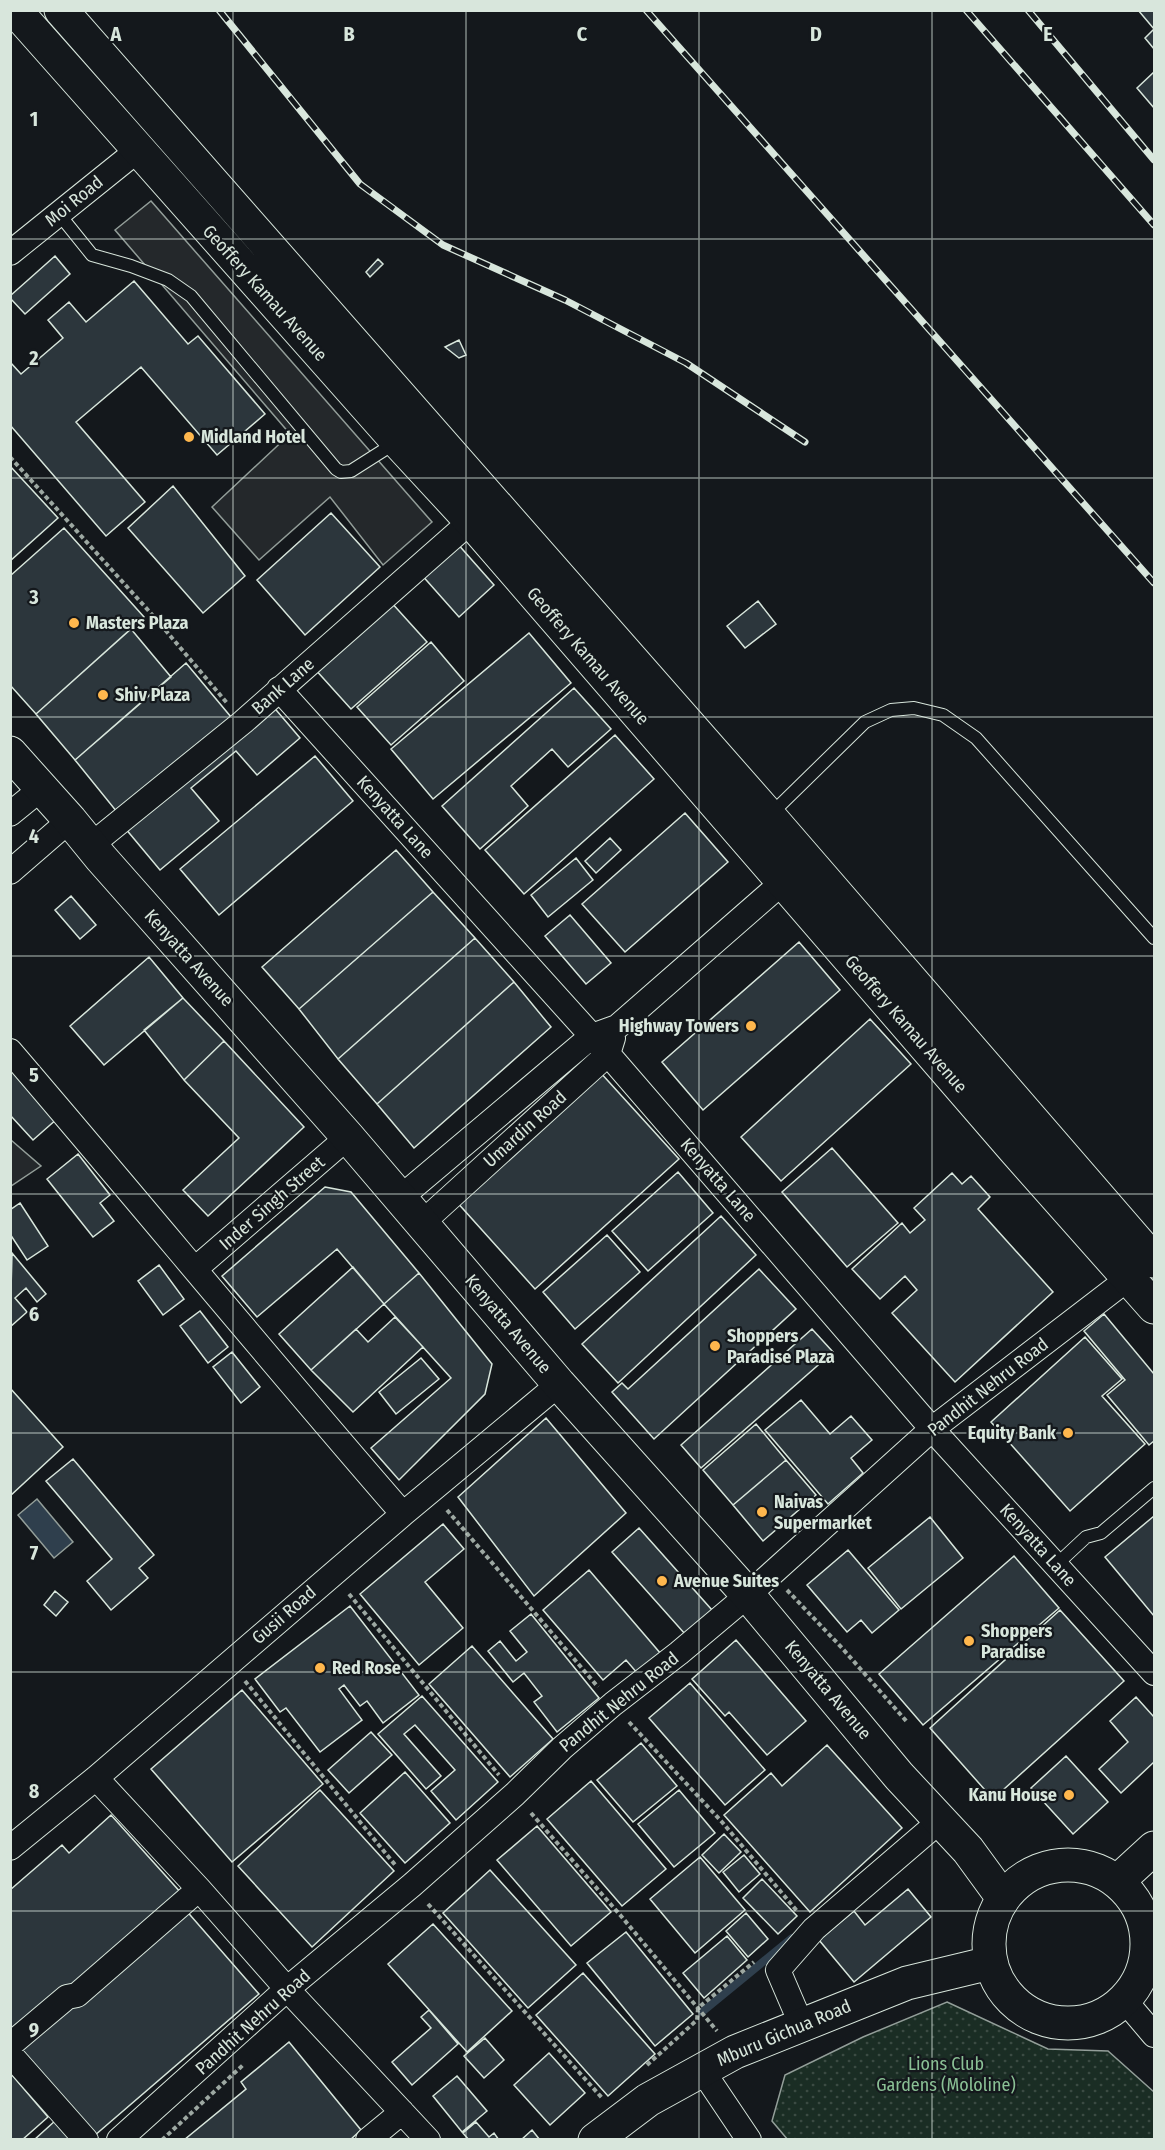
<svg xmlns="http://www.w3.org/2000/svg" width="1165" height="2150" font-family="'Fira Sans Condensed',sans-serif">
<defs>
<pattern id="grass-dots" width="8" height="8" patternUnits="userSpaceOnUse" patternTransform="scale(1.5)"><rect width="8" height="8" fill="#1a2d24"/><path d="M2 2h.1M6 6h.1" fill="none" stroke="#3b4b43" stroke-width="1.8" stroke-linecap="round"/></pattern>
</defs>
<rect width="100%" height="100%" fill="#14181c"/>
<path fill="url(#grass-dots)" stroke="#939e99" stroke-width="1.5" d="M947,2002L1048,2049L1108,2051L1154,2092V2139L788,2140L772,2121L785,2075L863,2037Z"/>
<path fill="#24282b" stroke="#939e99" stroke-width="1.5" d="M151,201L432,522L383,565L330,497L259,560L212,507L290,434L115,230Z
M11,1140L41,1166L11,1186Z"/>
<path fill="#2f3f4d" stroke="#939e99" stroke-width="1.5" d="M37,1499L73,1542L54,1558L18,1515Z"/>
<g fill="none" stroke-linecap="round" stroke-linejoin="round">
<path stroke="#2f3f4d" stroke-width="8" d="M702,2012L792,1938"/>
</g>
<path fill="#2c363c" stroke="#d8e6dc" stroke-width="1.5" d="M1138,10H1154V29Z
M1154,29V49L1145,38Z
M1154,72V108L1137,88Z
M55,256L70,274L25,314L10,298V296Z
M378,259L383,264L370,277L366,272Z
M134,281L188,344L198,336L265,414L217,455L141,367L76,422L145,502L106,536L10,425V362L21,374L63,338L48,320L69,302L86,322Z
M459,340L466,355L459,358L445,347Z
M10,466L58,518L10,561Z
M173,486L245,576L203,613L128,528Z
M331,513L380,567L305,635L257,580Z
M64,528L144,617L36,714L10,685V576Z
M456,542L494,585L459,617L420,573Z
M390,601L427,642L351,709L314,668Z
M758,601L776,624L745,648L727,626Z
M131,629L171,677L75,760L36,714Z
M529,633L571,683L433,799L391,749Z
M431,642L464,681L391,745L357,707Z
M186,663L231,717L117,812L75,760Z
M574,688L611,729L568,767L552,749L511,786L528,806L480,849L442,806Z
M271,704L300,738L257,775L236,751L191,788L219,821L160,870L125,828Z
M615,735L654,779L524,894L485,850Z
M315,756L353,801L219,915L180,869Z
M685,813L728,862L625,952L582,904Z
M610,838L621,850L596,873L585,861Z
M396,850L433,892L299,1009L262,967Z
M576,858L593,880L548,917L531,895Z
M433,892L475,938L338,1059L299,1009Z
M71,896L96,925L80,939L55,910Z
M570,915L611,963L586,984L545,936Z
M475,938L514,982L377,1104L338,1059Z
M799,942L840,990L703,1110L662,1062Z
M149,957L183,998L104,1065L70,1026Z
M514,982L551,1027L414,1148L377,1104Z
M183,998L224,1041L184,1080L144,1030Z
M870,1019L911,1064L781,1181L741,1137Z
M224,1041L304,1127L208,1216L183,1190L239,1138L184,1080Z
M10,1065L58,1118L33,1140L10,1115Z
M599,1071L679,1159L535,1289L455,1200Z
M832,1148L898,1223L847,1267L782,1192Z
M78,1154L110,1195L100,1203L114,1221L93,1237L47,1179Z
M678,1172L713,1213L648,1271L612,1231Z
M952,1173L962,1184L971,1176L990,1197L978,1209L1053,1292L955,1382L892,1313L917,1290L905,1276L880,1299L852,1269L902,1223L910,1233L925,1220L914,1208Z
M325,1187L351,1192L419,1273L384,1304L337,1249L257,1317L222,1276Z
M20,1203L48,1246L27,1260L10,1234V1210Z
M721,1216L756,1255L618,1383L582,1344Z
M607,1235L640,1272L575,1329L543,1292Z
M12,1253L46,1294L37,1302L26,1288L15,1298L27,1312L10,1327Z
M159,1265L184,1299L163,1315L138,1281Z
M353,1267L384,1304L311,1370L279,1334Z
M759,1269L796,1309L654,1439L612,1392L622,1383L628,1389Z
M419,1273L492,1364L485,1394L399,1480L371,1448L451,1378L384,1304Z
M200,1311L228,1347L208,1363L180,1326Z
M1104,1314L1154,1374V1441L1149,1445L1107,1395L1125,1380L1084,1331Z
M395,1317L423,1347L353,1412L311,1370L356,1329L368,1342Z
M812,1329L833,1352L701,1468L681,1445Z
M1085,1337L1122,1379L1102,1396L1145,1444L1070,1511L991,1422Z
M232,1352L260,1387L241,1403L213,1367Z
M421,1358L439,1379L396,1414L379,1392Z
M10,1388L63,1447L10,1496Z
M801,1400L830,1434L851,1416L872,1440L851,1458L863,1473L828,1504L765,1430Z
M546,1418L626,1513L534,1596L458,1497Z
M756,1424L786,1460L733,1505L703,1470Z
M73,1459L154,1555L139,1568L148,1578L111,1610L87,1581L112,1559L46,1481Z
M786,1460L816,1495L763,1541L733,1505Z
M1154,1516V1616L1105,1557Z
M930,1517L963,1558L901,1609L868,1568Z
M443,1524L464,1549L425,1582L463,1628L419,1665L360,1594Z
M639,1528L712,1610L685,1634L612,1552Z
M639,1528L712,1610L685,1634L612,1552Z
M848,1550L899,1610L872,1633L861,1620L847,1632L807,1585Z
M1014,1556L1059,1608L923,1725L879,1674Z
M589,1570L661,1654L638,1674L626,1660L603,1680L543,1610Z
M55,1591L68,1602L56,1616L44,1605Z
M350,1606L419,1695L383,1723L367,1701L360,1706L344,1685L339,1689L362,1720L320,1752L286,1708L280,1712L255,1679Z
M1060,1610L1124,1681L993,1799L930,1728Z
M531,1614L599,1698L557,1732L534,1702L542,1696L524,1673L513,1682L488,1651L500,1641L516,1661L527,1652L510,1631Z
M736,1640L806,1721L767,1755L729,1712L725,1716L692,1679Z
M472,1646L553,1739L510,1777L429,1684Z
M690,1683L765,1770L725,1805L649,1718Z
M242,1690L323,1784L232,1862L151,1769Z
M422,1696L498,1782L456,1820L431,1791L455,1770L415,1725L404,1734L441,1776L426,1789L378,1734Z
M1136,1697L1154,1717V1762L1121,1793L1099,1769L1128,1742L1110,1721Z
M371,1732L392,1755L349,1793L328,1770Z
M641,1743L677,1786L633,1822L597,1780Z
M827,1745L902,1828L810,1912L724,1815L771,1773L782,1786Z
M1066,1756L1108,1802L1073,1834L1031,1788Z
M405,1772L450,1823L405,1863L360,1813Z
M591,1781L666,1869L622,1906L547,1819Z
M320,1790L394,1871L312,1947L238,1866Z
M679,1790L715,1833L674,1867L638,1824Z
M111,1815L182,1894L10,2040V1890L62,1845L69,1853Z
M537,1826L611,1912L571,1946L497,1860Z
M724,1834L741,1852L719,1873L702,1855Z
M744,1855L760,1874L739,1892L723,1872Z
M700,1857L745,1910L695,1953L650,1899Z
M490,1870L576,1965L528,2008L443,1913Z
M762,1879L797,1916L778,1934L743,1898Z
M908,1889L931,1917L854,1982L819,1940L854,1911L865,1925Z
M184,1908L259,1994L94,2136L17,2048Z
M746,1913L768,1939L748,1957L726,1931Z
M433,1924L512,2011L467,2052L388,1964Z
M626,1932L693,2014L655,2046L587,1963Z
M727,1936L747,1960L704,1998L683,1973Z
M583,1973L655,2054L608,2096L536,2015Z
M429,2010L458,2044L412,2085L392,2062L431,2028L421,2017Z
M485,2038L504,2060L484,2078L464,2056Z
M289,2042L361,2130L350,2140H184L246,2089L241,2082Z
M549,2053L585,2093L550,2125L514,2085Z
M12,2075L48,2117L22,2140H10V2077Z
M457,2076L487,2111L462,2132L433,2096Z
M56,2120L72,2140H34Z
M476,2122L489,2137L494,2133L499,2140H469L463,2133Z
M532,2130L540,2140H521Z"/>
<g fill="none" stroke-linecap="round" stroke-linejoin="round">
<defs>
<path id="lane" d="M59,214L92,255L131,266L168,280L191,296L336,469L341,472L351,471L395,443
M770,815L865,722L891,710L914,708L943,715L976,738L1154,938
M1056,1565L1086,1537L1101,1533L1154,1488"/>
<path id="street" d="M10,253L138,150
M279,689L608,1054L932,1429L1154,1673
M10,814L42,788
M90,846L243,722L471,521
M10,872L70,820
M10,1051C142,1205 270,1361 403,1514
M400,1198L592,1036L617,1027L783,882
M422,1223L608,1054L613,1038
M195,1269L348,1137
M96,1778L199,1889L287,1989L428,2140
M10,1848L96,1778L403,1514L559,1384
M1126,2002L1154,2035
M802,2026L778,1970L814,1929L941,1820
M10,2045L67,1997L77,1995L199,1889
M10,2054L86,2140
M702,2070L749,2140
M119,2140L287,1989L412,1885L515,1794L562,1748L613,1704L679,1653L748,1595L932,1429L1129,1278
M368,2140L402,2112"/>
<path id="secondary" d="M10,753L70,820L101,858L348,1137L559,1384L748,1595L899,1776L968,1850L1003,1898
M989 1944a79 79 0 1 1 158 0a79 79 0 1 1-158 0Z
M1118,1881L1154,1848
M595,2140L648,2100L735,2052L907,1983L990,1963"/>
<path id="highway" d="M15,10L397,441L471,521L1014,1149L1154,1307
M61,10L769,816L1154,1261"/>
</defs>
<use href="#lane" stroke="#d8e6dc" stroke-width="14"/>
<use href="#street" stroke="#d8e6dc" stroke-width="26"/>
<use href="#secondary" stroke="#d8e6dc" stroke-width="35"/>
<use href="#highway" stroke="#d8e6dc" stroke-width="35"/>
<path stroke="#9da8a2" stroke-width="4" stroke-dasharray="4.5 3" stroke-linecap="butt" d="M10,457L156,619L227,703
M447,1510L598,1687
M787,1590L842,1648L908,1723
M349,1594L499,1775
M245,1681L396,1866
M629,1722L722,1822L797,1911
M531,1813L621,1916L717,2031
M428,1904L603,2099
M647,2065L697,2020L698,2008L754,1962
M162,2140L243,2065"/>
<use href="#lane" stroke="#14181c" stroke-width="12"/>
<use href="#street" stroke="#14181c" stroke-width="24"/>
<use href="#secondary" stroke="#14181c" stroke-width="33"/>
<use href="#highway" stroke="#14181c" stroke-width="33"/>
<defs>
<path id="rail" d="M219,10L360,184L443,245L565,300L686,363L805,442
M646,10L1154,583
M966,10L1154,225
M1028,10L1154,160"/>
</defs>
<use href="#rail" stroke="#d8e6dc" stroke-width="7"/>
<use href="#rail" stroke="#14181c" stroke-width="4.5" stroke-dasharray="14" stroke-linecap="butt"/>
</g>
<path fill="none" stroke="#d8e6dc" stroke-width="1.5" stroke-opacity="0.55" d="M233,10V2140M466,10V2140M699,10V2140M932,10V2140M10,239H1154M10,478H1154M10,717H1154M10,956H1154M10,1194H1154M10,1433H1154M10,1672H1154M10,1911H1154"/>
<g fill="#ffb74d" stroke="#14181c" stroke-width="2">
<circle cx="189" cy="437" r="6"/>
<circle cx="74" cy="623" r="6"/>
<circle cx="103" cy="695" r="6"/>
<circle cx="751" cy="1026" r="6"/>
<circle cx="715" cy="1346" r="6"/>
<circle cx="1068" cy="1433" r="6"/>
<circle cx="762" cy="1512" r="6"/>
<circle cx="662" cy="1581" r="6"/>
<circle cx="969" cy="1641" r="6"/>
<circle cx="320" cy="1668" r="6"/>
<circle cx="1069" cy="1795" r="6"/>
</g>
<g text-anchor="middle" stroke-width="4.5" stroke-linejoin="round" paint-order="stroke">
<g font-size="18" fill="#d8e6dc" stroke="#14181c">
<text transform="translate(74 201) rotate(-39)" y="6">Moi Road</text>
<text transform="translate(265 293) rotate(48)" y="6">Geoffery Kamau Avenue</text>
<text transform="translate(588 656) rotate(49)" y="6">Geoffery Kamau Avenue</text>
<text transform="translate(283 686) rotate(-41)" y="6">Bank Lane</text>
<text transform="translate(395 817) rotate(48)" y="6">Kenyatta Lane</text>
<text transform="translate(189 958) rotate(48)" y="6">Kenyatta Avenue</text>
<text transform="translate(906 1024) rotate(49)" y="6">Geoffery Kamau Avenue</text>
<text transform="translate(525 1129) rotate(-42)" y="6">Umardin Road</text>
<text transform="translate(718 1180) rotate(49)" y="6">Kenyatta Lane</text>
<text transform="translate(272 1203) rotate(-41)" y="6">Inder Singh Street</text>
<text transform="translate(508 1324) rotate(50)" y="6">Kenyatta Avenue</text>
<text transform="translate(988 1387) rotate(-38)" y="6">Pandhit Nehru Road</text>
<text transform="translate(1038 1545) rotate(48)" y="6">Kenyatta Lane</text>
<text transform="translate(284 1615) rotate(-41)" y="6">Gusii Road</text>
<text transform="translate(828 1690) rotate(50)" y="6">Kenyatta Avenue</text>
<text transform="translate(619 1702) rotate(-39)" y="6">Pandhit Nehru Road</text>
<text transform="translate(253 2022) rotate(-42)" y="6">Pandhit Nehru Road</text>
<text transform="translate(784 2033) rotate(-23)" y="6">Mburu Gichua Road</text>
</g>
<g font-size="18" font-weight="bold" fill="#d8e6dc" stroke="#14181c" text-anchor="start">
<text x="201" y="443">Midland Hotel</text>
<text x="86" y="629">Masters Plaza</text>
<text x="115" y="701">Shiv Plaza</text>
<text x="739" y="1032" text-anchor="end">Highway Towers</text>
<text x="727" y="1342">Shoppers<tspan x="727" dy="21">Paradise Plaza</tspan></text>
<text x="1056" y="1439" text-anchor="end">Equity Bank</text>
<text x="774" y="1508">Naivas<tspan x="774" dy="21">Supermarket</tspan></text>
<text x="674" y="1587">Avenue Suites</text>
<text x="981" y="1637">Shoppers<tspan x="981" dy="21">Paradise</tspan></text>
<text x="332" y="1674">Red Rose</text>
<text x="1057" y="1801" text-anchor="end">Kanu House</text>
</g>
<g font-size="18" fill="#8ac095" stroke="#14181c">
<text x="946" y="2070">Lions Club<tspan x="946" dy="21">Gardens (Mololine)</tspan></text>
</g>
</g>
<g font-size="20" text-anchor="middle" font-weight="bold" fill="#d8e6dc" stroke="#14181c" stroke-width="4.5" stroke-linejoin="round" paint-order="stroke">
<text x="116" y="41">A</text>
<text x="349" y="41">B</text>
<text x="582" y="41">C</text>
<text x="816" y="41">D</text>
<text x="1048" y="41">E</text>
<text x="34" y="126">1</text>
<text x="34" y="365">2</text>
<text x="34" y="604">3</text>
<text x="34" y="843">4</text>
<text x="34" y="1082">5</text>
<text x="34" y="1321">6</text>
<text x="34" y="1560">7</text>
<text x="34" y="1798">8</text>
<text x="34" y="2037">9</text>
</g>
<rect width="1165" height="2150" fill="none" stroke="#d8e6dc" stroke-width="24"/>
</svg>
